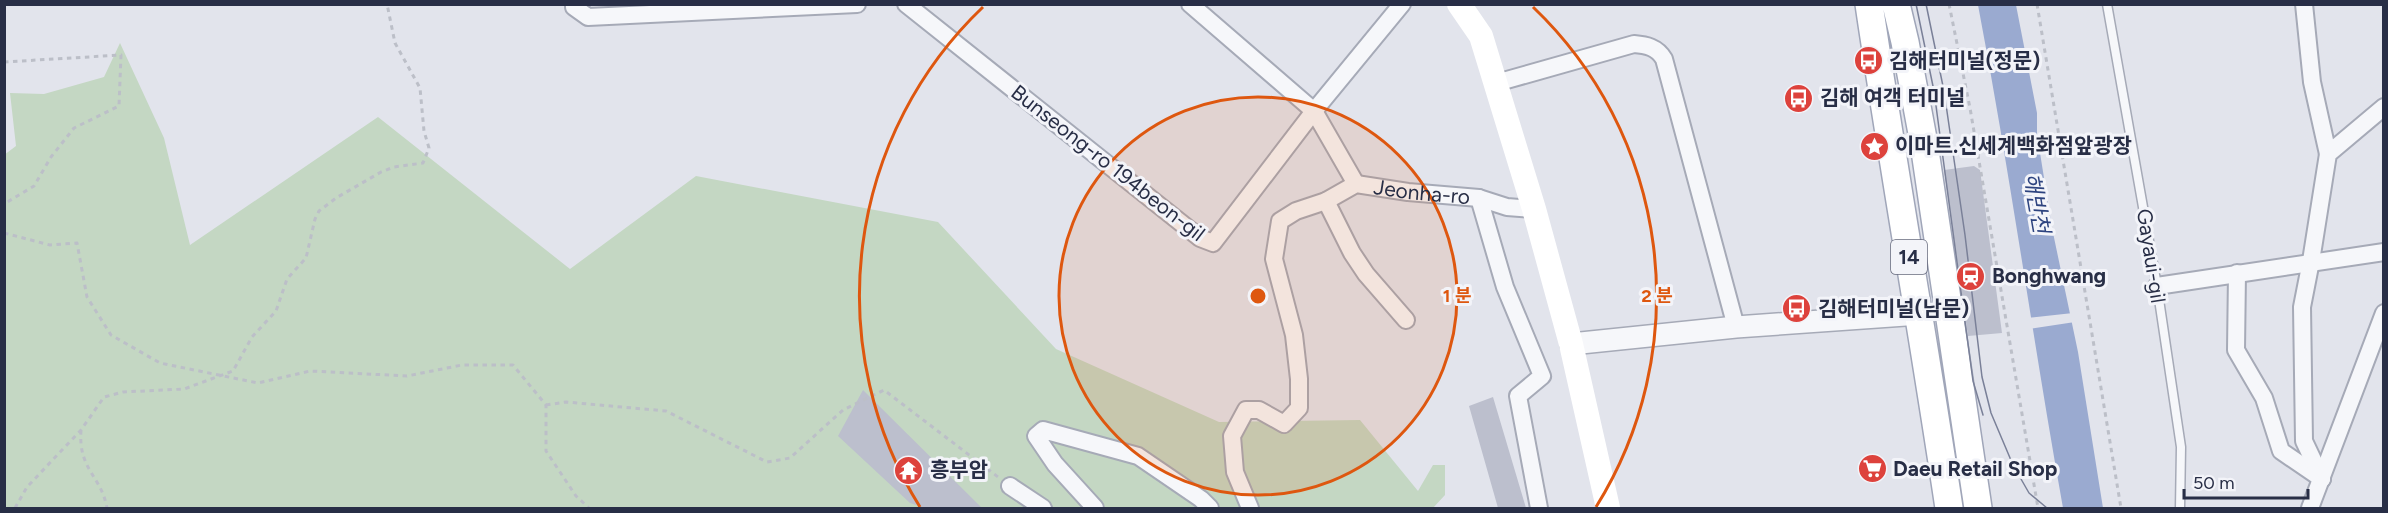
<svg xmlns="http://www.w3.org/2000/svg" width="2388" height="513" font-family="Figtree,'Noto Sans KR',sans-serif">
<rect width="100%" height="100%" fill="#e2e4ec"/>
<path fill="#c4d7c3" d="M120,43L164,138L190,245L378,117L570,269L696,176L938,222L1056,349L1219,422L1360,420L1418,491L1433,465H1445V495L1433,508H5L4,155L16,146L10,93L44,94L104,77Z"/>
<path fill="#9aaad0" d="M1978,5H2016L2037,113V134L2052,228L2078,352L2103,508H2063C2033,341 2010,172 1978,5Z"/>
<path fill="#e2e4ec" d="M2073,313L2075,322L2029,329L2027,318Z"/>
<path fill="#bcbfcd" d="M1974,166L1980,170L2002,333L1968,336L1944,170Z
M863,390L982,508H925L910,503L838,436Z
M1493,397L1526,508H1498L1469,406Z"/>
<g fill="none" stroke-linecap="round" stroke-linejoin="round">
<defs>
<path id="service" d="M2107,4L2157,286L2181,447L2180,508"/>
<g id="minor">
<path d="M574,4V7L588,17L857,4"/>
<path d="M906,4L1200,238L1213,243L1314,111L1402,4"/>
<path d="M1190,4L1314,111L1356,184"/>
<path d="M2304,4L2312,82L2328,154"/>
<path d="M1496,83L1634,44C1646,45 1657,47 1664,59L1736,327"/>
<path d="M1479,198L1505,287L1542,376L1518,396L1539,508"/>
<path d="M1326,201L1352,253L1366,274L1406,320"/>
<path d="M2237,273L2236,350L2264,398L2281,451L2322,479"/>
<path d="M2157,286L2384,252"/>
<path d="M2322,479L2304,441L2302,307L2311,261L2328,154L2384,107"/>
<path d="M1010,486L1043,508"/>
<path d="M1095,508L1055,464L1036,436L1043,430L1138,456L1201,499L1210,508"/>
<path id="s1" d="M1250,508L1235,472L1232,436L1246,410H1259L1284,424L1299,408V379L1294,335L1274,259L1280,221L1296,211L1326,201L1356,184L1408,192L1479,198L1507,207L1534,209"/>
<path d="M2310,508L2384,313"/>
</g>
<path id="tertiary" d="M1571,344L1736,327L1920,314"/>
<path id="primary" d="M1869,4C1894,173 1924,340 1949,508
M1896,4L1905,42L1924,144L1978,508"/>
</defs>
<use href="#service" stroke="#a6aab7" stroke-width="11"/>
<use href="#minor" stroke="#a6aab7" stroke-width="20"/>
<use href="#tertiary" stroke="#a6aab7" stroke-width="24"/>
<use href="#primary" stroke="#a0a6b9" stroke-width="30"/>
<path stroke="#bcbfc8" stroke-width="3" stroke-dasharray="4.5 4.5" stroke-linecap="butt" d="M1949,4L1970,108L2038,508
M2037,4L2121,508
M4,62L121,55L119,106L74,128L51,157L34,186L4,204
M4,233L50,245L77,243L87,297L111,335L160,363L258,383L310,371L407,376L462,365H513L546,405V451L576,496L589,508
M546,405L566,402L666,411L767,462L790,458L843,410L884,390L998,477
M81,430C78,470 101,475 107,508
M15,508L27,487L81,430L104,397L123,392L184,389L233,371L252,337L276,311L287,279L306,258L315,219L319,211L336,198L381,172L394,167L423,163L429,148L424,131L420,88L395,43L387,4"/>
<use href="#service" stroke="#f6f7fa" stroke-width="8"/>
<use href="#minor" stroke="#f6f7fa" stroke-width="16"/>
<use href="#tertiary" stroke="#f6f7fa" stroke-width="21"/>
<path stroke="#fff" stroke-width="24" d="M1459,4L1481,36L1534,209L1571,344L1608,508"/>
<use href="#primary" stroke="#fff" stroke-width="27"/>
<path stroke="#7a8098" stroke-width="1.5" d="M1916,4L1934,91L1973,381L1983,415
M1926,4L1944,91L1965,235L1982,377L1991,413L2013,465L2029,493L2047,508"/>
</g>
<circle cx="1258" cy="296" r="199" fill="#de570f" fill-opacity=".12"/>
<g fill="none" stroke="#de570f" stroke-width="3">
<circle cx="1258" cy="296" r="199"/>
<path d="M920 507A399 399 0 0 1 983 7M1533 7A399 399 0 0 1 1596 507"/>
</g>
<defs>
<symbol id="bus-disc" viewBox="-11 -11 22 22"><circle r="9.5" fill="#dd423c" stroke="#f3f4f9"/><path d="M-5-6H5V4H4V6H2V4H-2V6H-4V4H-5ZM-3.5-4V0h7V-4ZM-3.5 1.2v1.5H-2V1.2ZM2 1.2v1.5H3.5V1.2Z" fill="#fff"/></symbol>
<symbol id="sight-disc" viewBox="-11 -11 22 22"><circle r="9.5" fill="#dd423c" stroke="#f3f4f9"/><path d="M0-6L1.8-2.2L6-1.7L2.9 1.2L3.7 5.4L0 3.3L-3.7 5.4L-2.9 1.2L-6-1.7L-1.8-2.2Z" fill="#fff"/></symbol>
<symbol id="station-disc" viewBox="-11 -11 22 22"><circle r="9.5" fill="#dd423c" stroke="#f3f4f9"/><path d="M-3-6H3Q5-6 5-4V2Q5 4 3 4L4.5 6H3L1.5 4h-3L-3 6H-4.5L-3 4Q-5 4-5 2V-4Q-5-6-3-6ZM-3.5-4v3h7v-3ZM-3.5 1v1.5H-2V1ZM2 1v1.5H3.5V1Z" fill="#fff"/></symbol>
<symbol id="supermarket-disc" viewBox="-11 -11 22 22"><circle r="9.5" fill="#dd423c" stroke="#f3f4f9"/><path d="M-6-5.5h2.5l.6 2H6L4.5 2H-2.5L-4.4-4H-6ZM-1.5 3.2a1.3 1.3 0 1 0 .1 0ZM3 3.2a1.3 1.3 0 1 0 .1 0Z" fill="#fff"/></symbol>
<symbol id="temple-disc" viewBox="-11 -11 22 22"><circle r="9.5" fill="#dd423c" stroke="#f3f4f9"/><path d="M0-6L5-2H3V0L6.5 2.5H4V6H1.5V3h-3V6H-4V2.5H-6.5L-3 0V-2H-5Z" fill="#fff"/></symbol>
</defs>
<g fill-rule="evenodd">
<use href="#bus-disc" x="1852" y="44" width="33" height="33"/>
<use href="#bus-disc" x="1782" y="82" width="33" height="33"/>
<use href="#sight-disc" x="1858" y="130" width="33" height="33"/>
<use href="#station-disc" x="1954" y="260" width="33" height="33"/>
<use href="#bus-disc" x="1780" y="292" width="33" height="33"/>
<use href="#supermarket-disc" x="1856" y="452" width="33" height="33"/>
<use href="#temple-disc" x="892" y="454" width="33" height="33"/>
</g>
<g text-anchor="middle" stroke-width="6" stroke-linejoin="round" paint-order="stroke">
<rect fill="#f3f4f9" stroke="#65697c" stroke-width="1.5" x="1891" y="240" width="36" height="34" rx="4.5"/>
<g font-size="20" font-weight="bold" fill="#282e46">
<text x="1909" y="264">14</text>
</g>
<g font-size="21" font-weight="bold" fill="#282e46" stroke="#f3f4f9" text-anchor="start">
<text x="1889" y="68">김해터미널(정문)</text>
<text x="1820" y="105">김해 여객 터미널</text>
<text x="1895" y="153">이마트.신세계백화점앞광장</text>
<text x="1992" y="283">Bonghwang</text>
<text x="1818" y="316">김해터미널(남문)</text>
<text x="1893" y="476">Daeu Retail Shop</text>
<text x="930" y="477">흥부암</text>
</g>
<g font-size="21" fill="#282e46" stroke="#f3f4f9">
<text transform="translate(1108 163) rotate(38)" y="7">Bunseong-ro 194beon-gil</text>
<text dy="7" stroke="none"><textPath href="#s1" startOffset="510">Jeonha-ro</textPath></text>
<text transform="translate(2151 256) rotate(81)" y="7">Gayaui-gil</text>
</g>
<g font-size="22" font-style="italic" fill="#2d437f" stroke="#f3f4f9">
<text transform="translate(2037 203) rotate(80)" y="8">해반천</text>
</g>
</g>
<circle cx="1258" cy="296" r="9" fill="#de570f" stroke="#f3f4f9" stroke-width="3"/>
<g font-size="18" text-anchor="middle" font-weight="bold" fill="#de570f" stroke="#f3f4f9" stroke-width="6" stroke-linejoin="round" paint-order="stroke">
<text x="1457" y="302">1 분</text>
<text x="1657" y="302">2 분</text>
</g>
<rect width="2388" height="513" fill="none" stroke="#282e46" stroke-width="12"/>
<path d="M2184 489v9h124v-9" fill="none" stroke="#282e46" stroke-width="3"/>
<text x="2193" y="489" font-size="18" fill="#282e46" stroke="#f3f4f9" stroke-width="4.5" paint-order="stroke">50 m</text>
</svg>
